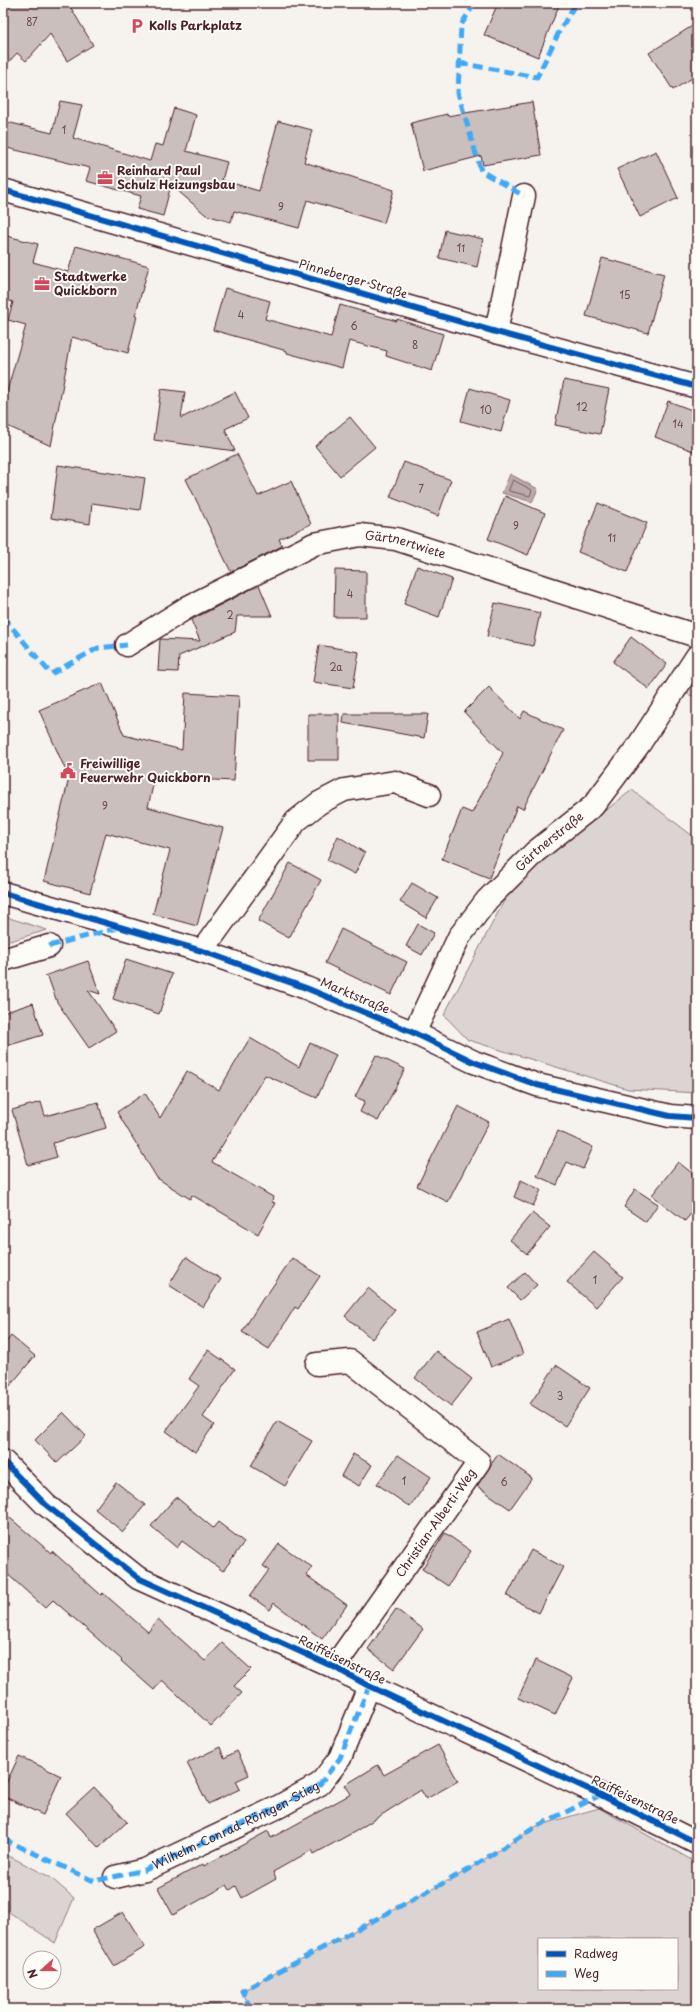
<svg xmlns="http://www.w3.org/2000/svg" width="700" height="2012" font-family="'Playpen Sans',sans-serif">
<rect width="100%" height="100%" fill="#f6f3ef"/>
<filter id="ink" filterUnits="userSpaceOnUse"><feTurbulence type="fractalNoise" baseFrequency=".025" numOctaves="2"/><feDisplacementMap in="SourceGraphic" scale="8" xChannelSelector="R" yChannelSelector="G"/><feConvolveMatrix kernelMatrix="1 2 1 2 8 2 1 2 1" color-interpolation-filters="sRGB"/></filter>
<g filter="url(#ink)">
<path fill="#dcd4d2" stroke="#937a7e" fill-rule="evenodd" d="M697,673V697L683,693Z
M632,790L697,839V1093L628,1089L468,1040L444,1015L515,880Z
M3,916L47,930L3,943Z
M599,1808L697,1863V2009H251L242,1991L464,1872L537,1826ZM539,1939H677V1989H539Z
M3,1853L50,1877L74,1898L55,1943L3,1908Z"/>
<path fill="#bbabac" stroke="#8e7378" d="M510,474L538,489L532,502L502,493Z
M208,2004H221L226,2009H194Z"/>
<g fill="none" stroke-linecap="round" stroke-linejoin="round">
<path stroke="#77575f" stroke-width="1" d="M513,480L532,490L530,496L509,491Z"/>
</g>
<path fill="#cbbfbe" stroke="#4a1f2b" d="M3,3H68L93,45L67,61L50,34L26,61L17,53L3,68Z
M498,3H560L538,57L484,35Z
M697,23V75L673,90L649,53Z
M60,101L82,105L73,138L150,161L155,144L163,146L174,108L196,115L186,151L227,162L222,180L259,191L278,121L312,130L304,162L394,190L384,223L307,200L299,228L234,211L231,222L206,215L171,185L163,216L137,209L141,196L86,181L90,168L3,147V121L52,133Z
M532,102L541,155L483,165L481,156L423,171L411,123L447,114V116Z
M656,151L678,198L640,217L617,169Z
M445,230L483,239L477,267L439,258Z
M3,235L38,244L33,262L68,272L76,246L149,266L135,316H137L128,353L72,337L51,446L3,424V405L26,325L8,320L13,302L3,299Z
M602,258L664,274L648,333L586,316Z
M225,288L270,301L265,319L331,337L340,305L397,321V319L443,334L432,371L386,356L387,351L349,341L342,368L287,353V351L213,330Z
M564,380L609,389L600,434L555,425Z
M470,388L510,400L501,432L461,421Z
M161,389L185,392L181,418L235,392L248,418L225,429L235,451L154,440Z
M668,401L697,412V441L693,451L655,437Z
M350,417L375,447L340,476L315,446Z
M237,454L258,496L291,481L311,524L279,539L282,546L231,572L186,479Z
M404,462L451,480L438,516L390,497Z
M58,465L145,478L140,510L92,503L90,524L51,518Z
M505,496L545,513L528,555L488,539Z
M598,503L647,523L627,572L578,552Z
M417,566L452,579L439,617L404,604Z
M335,570L366,571V617H334Z
M259,585L272,616H237L235,632L179,656L178,672L158,671L160,639L200,641L191,620Z
M495,603L540,613L533,646L487,636Z
M631,637L667,664L649,689L613,662Z
M319,645L359,652L353,688L313,682Z
M102,683L124,735L182,750L185,693L239,696L234,781L155,777L148,807L223,828L197,926L153,914L170,850L106,833L90,893L44,881L69,778L39,710Z
M489,687L520,719L524,711L563,730L523,809L517,806L489,878L442,859L462,809L472,813L503,753L464,712Z
M308,714H339V760H308Z
M344,714H428L424,738L343,723Z
M338,836L365,853L355,874L327,860Z
M290,863L321,880L289,938L258,921Z
M412,883L438,898L426,918L400,902Z
M418,924L434,933L422,955L406,946Z
M341,929L407,962L391,995L325,963Z
M126,959L172,974L159,1014L113,999Z
M88,961L100,994L88,990L116,1031L89,1048L57,1002L48,977L44,976Z
M33,1003L43,1035L3,1047V1013Z
M250,1038L299,1067L310,1043L336,1055L317,1098L265,1075L212,1162L273,1197L272,1202L275,1203L258,1234L192,1195L190,1199L157,1178L117,1112L145,1093L160,1118L187,1071L219,1090Z
M376,1055L405,1069L378,1121L360,1112L365,1101L355,1097Z
M41,1102L45,1116L98,1102L106,1128L53,1143L57,1157L28,1165L12,1110Z
M458,1106L489,1122L448,1202L417,1186Z
M558,1131L593,1147L583,1169L567,1162L557,1185L537,1176Z
M678,1162L697,1177V1206L685,1221L652,1195Z
M521,1180L541,1190L533,1206L514,1197Z
M635,1189L658,1204L646,1222L624,1207Z
M532,1213L550,1227L527,1254L510,1240Z
M594,1252L623,1277L596,1307L567,1282Z
M186,1257L221,1279L203,1307L169,1285Z
M292,1258L320,1276L298,1309L295,1307L269,1349L242,1332L265,1295L266,1296Z
M525,1272L537,1285L520,1300L508,1288Z
M368,1288L395,1310L372,1339L345,1316Z
M509,1319L523,1354L491,1367L477,1332Z
M11,1336L35,1356L3,1394V1346Z
M208,1350L235,1369L203,1417L214,1425L195,1452L166,1431L199,1386L189,1379Z
M436,1351L472,1379L451,1406L415,1378Z
M556,1365L590,1388L565,1426L530,1404Z
M63,1412L86,1436L57,1463L35,1440Z
M277,1421L312,1441L285,1486L251,1466Z
M353,1454L372,1465L359,1486L341,1476Z
M498,1454L532,1478L510,1509L477,1486Z
M398,1455L431,1477L410,1507L377,1484Z
M116,1482L145,1505L123,1532L95,1509Z
M176,1497L213,1528L218,1522L244,1542L223,1571L182,1541L177,1548L151,1526Z
M3,1512L51,1553L52,1551L101,1595L103,1593L148,1632L158,1619L205,1661L222,1643L251,1669L234,1686L242,1693L211,1726L162,1680L154,1690L121,1661L122,1660L53,1600L45,1608L3,1570Z
M445,1533L471,1551L448,1586L422,1569Z
M279,1544L312,1567L306,1575L347,1605L322,1639L274,1603L270,1610L250,1596L269,1570L263,1566Z
M531,1550L563,1567L539,1613L507,1596Z
M396,1609L423,1629L394,1669L368,1649Z
M536,1660L573,1678L555,1715L518,1698Z
M438,1745L458,1781L426,1799L421,1790L356,1831L314,1854L312,1850L273,1872L276,1879L242,1898L236,1886L230,1890L227,1885L173,1915L158,1888L203,1864L204,1866L268,1831L271,1838L351,1794L345,1785L378,1765L384,1775Z
M220,1747L224,1758L237,1751L249,1775L236,1781L240,1789L208,1804L187,1763Z
M19,1756L61,1776L43,1815L3,1796V1790Z
M94,1787L127,1822L99,1848L66,1813Z
M123,1912L145,1947L114,1966L92,1930Z"/>
<g fill="none" stroke-linecap="round" stroke-linejoin="round">
<defs>
<g id="minor">
<path d="M3,190L496,332L697,387"/>
<path d="M496,332L524,196"/>
<path id="s1" d="M127,645L188,607L314,544L360,535L396,539L697,636"/>
<path d="M202,951L296,821L319,803L344,790L395,782L429,795"/>
<path d="M3,960L49,946"/>
<path id="s2" d="M414,1033L459,937L487,900L535,852L593,806L638,746L697,656"/>
<path d="M317,1364L350,1361L479,1462L334,1667"/>
<path d="M3,1461L46,1505L138,1578L334,1667L369,1686L601,1795L697,1843"/>
<path id="s3" d="M115,1877L145,1870L278,1807L320,1784L340,1758L369,1686"/>
</g>
<path id="major" d="M3,893L202,951L306,988L414,1033L474,1062L537,1085L670,1116L697,1118"/>
</defs>
<use href="#minor" stroke="#4a1f2b" stroke-width="25"/>
<use href="#major" stroke="#4a1f2b" stroke-width="25"/>
<use href="#minor" stroke="#fdfcf7" stroke-width="22"/>
<use href="#major" stroke="#fdfcf7" stroke-width="22"/>
<path stroke="#3fa9f5" stroke-width="5" stroke-dasharray="10 5" stroke-linecap="butt" d="M475,3L461,25L458,93L481,171L524,196
M459,63L537,77L560,30L576,3
M3,617L51,674L98,648L127,645
M49,946L118,928
M3,1839L94,1881L145,1870L278,1807L320,1784L340,1758L369,1686
M251,2009L242,1991L464,1872L537,1826L601,1795"/>
<defs>
<path id="cycleway" d="M3,190L496,332L697,387
M3,893L202,951L306,988L414,1033L474,1062L537,1085L670,1116L697,1118
M3,1461L46,1505L138,1578L334,1667L369,1686L601,1795L697,1843"/>
</defs>
<use href="#cycleway" stroke="#fdfcf7" stroke-width="8"/>
<use href="#cycleway" stroke="#0057b8" stroke-width="6"/>
</g>
</g>
<defs>
<symbol id="parking-bare" viewBox="-9 -9 18 18"><path d="M-3.5-5.5H1a3.5 3.5 0 0 1 0 7H-1V5.5H-3.5ZM-1-3.4V-.6H.8a1.4 1.4 0 0 0 0-2.8Z" fill="#d1495b" stroke="#fdfcf7" stroke-width="2.5" paint-order="stroke"/></symbol>
<symbol id="office-bare" viewBox="-9 -9 18 18"><path d="M-6-3h4V-5.5h4V-3h4V5H-6ZM-1-4.5V-3h2v-1.5ZM-6 0V1H6V0Z" fill="#d1495b" stroke="#fdfcf7" stroke-width="2.5" paint-order="stroke"/></symbol>
<symbol id="civic-bare" viewBox="-9 -9 18 18"><path d="M-.6-6.5H3V-4.5H.6V-3L4-1V1h2V6H-6V1h2V-1L-.6-3ZM-1.2 2.5V6h2.4V2.5Z" fill="#d1495b" stroke="#fdfcf7" stroke-width="2.5" paint-order="stroke"/></symbol>
</defs>
<g fill-rule="evenodd">
<use href="#parking-bare" x="126" y="15" width="22" height="22"/>
<use href="#office-bare" x="94" y="167" width="22" height="22"/>
<use href="#office-bare" x="31" y="273" width="22" height="22"/>
<use href="#civic-bare" x="57" y="760" width="22" height="22"/>
</g>
<g text-anchor="middle" stroke-width="4" stroke-linejoin="round" paint-order="stroke">
<g font-size="10" fill="#6a4750">
<text x="32" y="26">87</text>
<text x="64" y="134">1</text>
<text x="281" y="211">9</text>
<text x="461" y="252">11</text>
<text x="625" y="299">15</text>
<text x="241" y="319">4</text>
<text x="354" y="330">6</text>
<text x="415" y="349">8</text>
<text x="582" y="411">12</text>
<text x="486" y="414">10</text>
<text x="678" y="428">14</text>
<text x="421" y="493">7</text>
<text x="516" y="530">9</text>
<text x="612" y="542">11</text>
<text x="350" y="598">4</text>
<text x="230" y="619">2</text>
<text x="336" y="671">2a</text>
<text x="105" y="810">9</text>
<text x="595" y="1284">1</text>
<text x="560" y="1400">3</text>
<text x="404" y="1485">1</text>
<text x="504" y="1486">6</text>
</g>
<g font-size="12" font-weight="bold" fill="#4a1f2b" stroke="#fdfcf7" text-anchor="start">
<text x="149" y="30">Kolls Parkplatz</text>
<text x="117" y="175">Reinhard Paul<tspan x="117" dy="14">Schulz Heizungsbau</tspan></text>
<text x="54" y="281">Stadtwerke<tspan x="54" dy="14">Quickborn</tspan></text>
<text x="80" y="768">Freiwillige<tspan x="80" dy="14">Feuerwehr Quickborn</tspan></text>
</g>
<g font-size="12" fill="#4a1f2b" stroke="#fdfcf7">
<text transform="translate(353 279) rotate(16)" y="4">Pinneberger Straße</text>
<text dy="4" stroke="none"><textPath href="#s1" startOffset="306">Gärtnertwiete</textPath></text>
<text dy="4" stroke="none"><textPath href="#s2" startOffset="238">Gärtnerstraße</textPath></text>
<text transform="translate(355 996) rotate(23)" y="4">Marktstraße</text>
<text transform="translate(436 1523) rotate(-55)" y="4">Christian-Alberti-Weg</text>
<text transform="translate(342 1660) rotate(26)" y="4">Raiffeisenstraße</text>
<text transform="translate(635 1800) rotate(26)" y="4">Raiffeisenstraße</text>
<text dy="4" stroke="none"><textPath href="#s3" startOffset="132">Wilhelm-Conrad-Röntgen-Stieg</textPath></text>
</g>
</g>
<rect width="700" height="2012" fill="none" stroke="#fdfcf7" stroke-width="16"/>
<rect x="8" y="8" width="684" height="1996" fill="none" stroke="#4a1f2b" stroke-width="1.5" filter="url(#ink)"/>
<rect x="538" y="1938" width="140" height="52" fill="#fdfcf7" stroke="#b5a4a5"/>
<rect x="546" y="1951" width="20" height="6" fill="#0057b8" stroke="#b5a4a5"/>
<text x="574" y="1958" font-size="12" fill="#4a1f2b">Radweg</text>
<rect x="546" y="1971" width="20" height="6" fill="#3fa9f5" stroke="#b5a4a5"/>
<text x="574" y="1978" font-size="12" fill="#4a1f2b">Weg</text>
<g transform="translate(42 1970) rotate(249)"><circle r="19" fill="#fdfcf7" stroke="#b5a4a5"/>
<path d="M0-3L7 15L0 10L-7 15Z" fill="#d1495b"/>
<text y="-6" font-size="11" font-weight="bold" text-anchor="middle" fill="#4a1f2b">N</text>
</g>
</svg>
